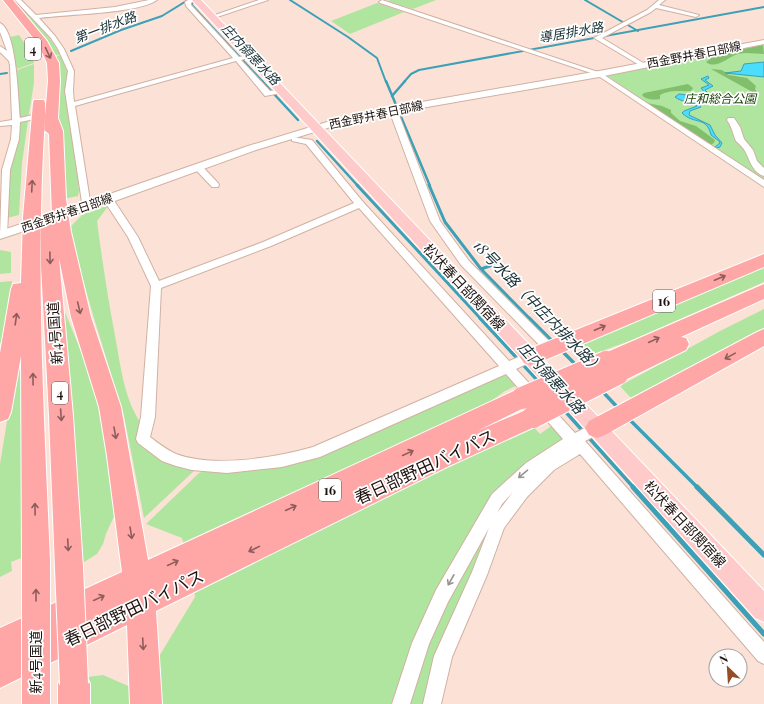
<svg xmlns="http://www.w3.org/2000/svg" width="764" height="704" font-family="'Playfair Display','Noto Sans JP',serif">
<rect width="100%" height="100%" fill="#fce2d6"/>
<path fill="#b0e59f" d="M11,0H16C33,17 48,34 60,54L54,56L50,47Z
M390,0H436L413,9L387,1Z
M377,3L404,12L350,34L331,21Z
M6,32L10,37L19,35L31,53L34,63L17,69Z
M764,45V182L606,75Z
M60,55L69,76L79,190L78,196L63,199L57,113L60,79L55,57Z
M34,64V83L29,114L26,117L20,119L17,70Z
M26,120L28,121L22,163L19,215L7,218L9,172L19,121Z
M109,205L97,221C102,260 108,298 115,336C121,367 124,401 143,426L140,441L195,470L144,518L124,416L93,315L75,252L71,226L82,215Z
M0,250L11,252V273L0,274Z
M764,264V282L635,339L588,356L581,349L584,341Z
M12,281L11,294L2,343H0V282Z
M764,309V331L640,398H631L620,386L720,331Z
M64,310L92,378L105,418L115,514L106,534L103,544L97,554L81,564Z
M20,356L23,429L24,557L11,562L12,571L0,577V464L14,378Z
M500,375L514,377L520,384L505,391L480,409L184,545L182,538L146,524L199,473L206,470L273,466Z
M531,424L540,434L554,424L565,437C537,455 511,472 490,498L417,632L391,704H162L158,658L195,597L194,590Z
M512,488L517,492L427,704H409L428,643L440,614L494,512Z
M103,675L133,688L135,704H88L87,677Z"/>
<path fill="#81bf6d" d="M763,45L764,54C755,54 747,52 738,54C728,57 716,70 706,62L710,59L705,56Z
M711,69L722,70L729,75L747,78L756,86L755,89L757,92L756,94Z
M688,84L693,88L691,91C678,92 673,89 660,95V99C654,100 646,100 642,95L644,93Z
M647,103L662,106L671,110V113L680,121L696,126L715,140L714,143L710,145Z"/>
<path fill="#4addfe" stroke="#3ca0b6" d="M764,62V77L725,73L741,71L744,64Z
M708,76L709,78L705,80L713,86L705,90L710,95L694,99L701,107L690,111L689,115L710,125L715,135L722,143L720,147L717,148L715,147L720,143L719,141L711,135C707,116 694,125 682,113L684,111L697,106C690,101 681,102 675,97L679,94L695,96L706,94L701,88L709,85L701,79Z"/>
<g fill="none" stroke-linecap="round" stroke-linejoin="round">
<path stroke="#3ca0b6" stroke-width="2" d="M290,0L348,37L377,58L386,82
M585,0L638,31
M194,2L191,4L263,82
M71,51L121,30L162,16L188,0
M0,74L7,73
M404,82L411,74L419,70L764,7"/>
<path stroke="#3ca0b6" stroke-width="2.5" d="M262,81L298,120
M386,81L430,186
M392,96L405,81
M317,141L358,186"/>
<path stroke="#3ca0b6" stroke-width="3" d="M357,185L481,319
M429,185L445,222L481,269L530,319
M481,269L498,263"/>
<path stroke="#3ca0b6" stroke-width="3.5" d="M480,318L540,383
M529,318L554,343
M561,350L576,365
M602,391L620,410
M564,410L634,488
M628,418L698,488"/>
<path stroke="#3ca0b6" stroke-width="5" d="M633,487L764,634
M697,487L764,555"/>
<defs>
<path id="street" d="M15,0H21L36,15L115,7L149,0H157C137,14 67,14 39,18L55,36L64,49L74,71L73,91L74,102L233,58L186,6L185,2L188,0H195L191,3V5L239,57L250,55V57L241,60L270,91L281,89L285,91L281,93L265,96L236,61L75,106L91,207L86,210L83,209L65,91L68,71L58,49L51,38Z
M259,0H268L214,18L209,17Z
M382,0L601,73L764,180V187L597,75L380,3L379,2Z
M659,0H665L659,5L699,15L696,17L656,8L651,12L602,38L645,64V66H641L594,38L647,10Z
M0,23C17,31 18,100 20,118L37,114L41,116L40,118L20,122L19,139L10,170L7,235L2,238H0L2,170L11,139L12,125L0,126V122L12,120L10,66L9,61L0,52V46L7,51L0,32Z
M390,108H393L397,110L440,221L469,261L554,346L556,349L554,352L550,354L546,352L461,265L430,221L389,110Z
M728,118H734L740,127L744,139L753,150L757,161L764,168V176C752,172 750,160 745,151C743,147 739,144 736,141C733,134 732,127 727,120Z
M292,137L312,140L363,202L509,361L531,352L535,354L537,357L535,360L516,369L575,433L597,422L602,424L604,428L602,432L585,441L764,642V664L758,661L580,454L554,470L527,497L504,528L487,575L452,657L441,704H423L434,656L472,572L489,528L448,602L429,644L410,704H392L412,643L436,590L492,494L526,463L563,439L506,374L320,457L282,467L227,473L192,470L176,466L162,461L138,443L136,439L141,417L151,286L128,237L103,199L108,196L113,199L138,237L159,281L263,242L354,203L306,144L292,141ZM359,208L499,366L313,447C274,458 214,468 176,454C167,450 158,443 150,437L155,417L161,288L271,246ZM513,492L497,513L502,504Z
M198,164L201,165L218,183L219,185L218,187H212L195,169L194,167Z"/>
<path id="secondary" d="M764,40V44L599,77L393,113L334,126L256,150L112,202L0,239V231L104,196L248,146L327,122L393,107L599,71Z"/>
<path id="primary" d="M192,0H201L764,591V622L755,618L590,434Z"/>
<path id="highway" d="M3,0H13L47,41L59,63L60,81L58,118L63,131L66,199L71,232L91,317L121,407L148,560L514,391L522,389L530,391L533,398L530,405L477,431L533,407L541,410L545,417L541,424L449,466L156,611L162,704H130L127,625L0,688V628L122,572L107,456L99,407L71,317L59,258L73,416L83,568L79,578L69,582L59,578L55,568L49,416L41,266V219L43,215H52L49,134L44,130L45,117C35,265 44,414 50,562L46,572L36,576L26,572L22,562L21,356L11,412L8,419L0,422V353L11,289L13,284L21,283L23,217L33,103L34,100H44L45,103V116L48,81L47,63L38,44Z
M764,254V267L538,363L531,365L524,363L520,357L524,351Z
M764,284V299L681,337L686,338L689,344L686,350L625,380L617,383L609,380L606,374L609,369L598,368L595,362L598,356Z
M764,329V346L605,435L597,438L589,435L585,428L589,421L757,332Z
M74,668L85,673L90,684V704H58V684L63,673Z"/>
</defs>
<use href="#street" stroke="#d0b1a3" stroke-width="2"/>
<use href="#secondary" stroke="#d0b1a3" stroke-width="2"/>
<use href="#primary" stroke="#fff" stroke-width="2"/>
<use href="#highway" stroke="#fff" stroke-width="2"/>
<use href="#street" fill="#fff" fill-rule="evenodd"/>
<use href="#secondary" fill="#fff" fill-rule="evenodd"/>
<use href="#primary" fill="#fecaca" fill-rule="evenodd"/>
<use href="#highway" fill="#fea7a6" fill-rule="evenodd"/>
<defs>
<path id="highway-bridge-far1" d="M522,398L606,362
M533,417L617,374"/>
<path id="highway-bridge" d="M36,562V704
M69,568L74,684"/>
</defs>
<use href="#highway-bridge-far1" stroke="#fff" stroke-width="24" stroke-linecap="butt"/>
<use href="#highway-bridge" stroke="#fff" stroke-width="30" stroke-linecap="butt"/>
<use href="#highway-bridge-far1" stroke="#fea7a6" stroke-width="22"/>
<use href="#highway-bridge" stroke="#fea7a6" stroke-width="28"/>
</g>
<defs><path id="oneway-shaft" d="M-6 0H5M1.5-3L5.5 0L1.5 3" fill="none" stroke-width="1.6" stroke-linecap="round" stroke-linejoin="round"/></defs>
<g stroke="#8e5c5a">
<use href="#oneway-shaft" transform="translate(48 53) rotate(65)"/>
<use href="#oneway-shaft" transform="translate(32 186) rotate(-87)"/>
<use href="#oneway-shaft" transform="translate(50 258) rotate(89)"/>
<use href="#oneway-shaft" transform="translate(720 278) rotate(-23)"/>
<use href="#oneway-shaft" transform="translate(79 308) rotate(77)"/>
<use href="#oneway-shaft" transform="translate(16 319) rotate(-82)"/>
<use href="#oneway-shaft" transform="translate(600 328) rotate(-23)"/>
<use href="#oneway-shaft" transform="translate(654 340) rotate(-25)"/>
<use href="#oneway-shaft" transform="translate(730 356) rotate(151)"/>
<use href="#oneway-shaft" transform="translate(33 379) rotate(-91)"/>
<use href="#oneway-shaft" transform="translate(61 415) rotate(86)"/>
<use href="#oneway-shaft" transform="translate(115 433) rotate(80)"/>
<use href="#oneway-shaft" transform="translate(408 453) rotate(-25)"/>
<use href="#oneway-shaft" transform="translate(291 508) rotate(-25)"/>
<use href="#oneway-shaft" transform="translate(35 509) rotate(-91)"/>
<use href="#oneway-shaft" transform="translate(131 533) rotate(81)"/>
<use href="#oneway-shaft" transform="translate(68 545) rotate(87)"/>
<use href="#oneway-shaft" transform="translate(254 549) rotate(154)"/>
<use href="#oneway-shaft" transform="translate(173 563) rotate(-25)"/>
<use href="#oneway-shaft" transform="translate(36 595) rotate(-90)"/>
<use href="#oneway-shaft" transform="translate(99 598) rotate(-25)"/>
<use href="#oneway-shaft" transform="translate(143 644) rotate(87)"/>
</g>
<g stroke="#999492">
<use href="#oneway-shaft" transform="translate(523 474) rotate(140)"/>
<use href="#oneway-shaft" transform="translate(451 580) rotate(119)"/>
</g>
<g text-anchor="middle" stroke-width="3.5" stroke-linejoin="round" paint-order="stroke">
<g font-size="12" fill="#1d120d" stroke="#fff">
<text transform="translate(694 55) rotate(-11)" y="4">西金野井春日部線</text>
<text transform="translate(376 115) rotate(-12)" y="4">西金野井春日部線</text>
<text transform="translate(67 213) rotate(-19)" y="4">西金野井春日部線</text>
</g>
<g font-size="12" font-style="italic" fill="#194107" stroke="#fff">
<text x="720" y="103">庄和総合公園</text>
</g>
<g font-size="13" font-style="italic" fill="#162e34" stroke="#fff">
<text transform="translate(105 27) rotate(-21)" y="5">第一排水路</text>
<text transform="translate(571 32) rotate(-10)" y="5">導居排水路</text>
<text transform="translate(251 54) rotate(47)" y="5">庄内領悪水路</text>
</g>
<g fill="#fff" stroke="#615956" stroke-width="1">
<rect x="25" y="38" width="16" height="22" rx="3"/>
<rect x="653" y="290" width="22" height="22" rx="3"/>
<rect x="52" y="382" width="16" height="22" rx="3"/>
<rect x="319" y="479" width="22" height="22" rx="3"/>
</g>
<g font-size="13" font-weight="bold" fill="#1d120d">
<text x="33" y="54">4</text>
<text x="664" y="306">16</text>
<text x="60" y="398">4</text>
<text x="330" y="495">16</text>
</g>
<g font-size="14" fill="#1d120d" stroke="#fff">
<text transform="translate(464 287) rotate(47)" y="5">松伏春日部関宿線</text>
<text transform="translate(55 333) rotate(-94)" y="5">新4号国道</text>
<text transform="translate(685 524) rotate(47)" y="5">松伏春日部関宿線</text>
<text transform="translate(36 662) rotate(-90)" y="5">新4号国道</text>
</g>
<g font-size="15" font-style="italic" fill="#162e34" stroke="#fff">
<text transform="translate(538 307) rotate(46)" y="5">18号水路（中庄内排水路）</text>
<text transform="translate(551 378) rotate(48)" y="5">庄内領悪水路</text>
</g>
<g font-size="17" fill="#1d120d" stroke="#fff">
<text transform="translate(425 467) rotate(-25)" y="6">春日部野田バイパス</text>
<text transform="translate(134 608) rotate(-26)" y="6">春日部野田バイパス</text>
</g>
</g>
<g transform="translate(728 668) rotate(335)"><circle r="19" fill="#ffffff" stroke="#a5a09e"/>
<path d="M0-3L7 15L0 10L-7 15Z" fill="#944d27"/>
<text y="-6" font-size="11" font-weight="bold" text-anchor="middle" fill="#1d120d">N</text>
</g>
</svg>
